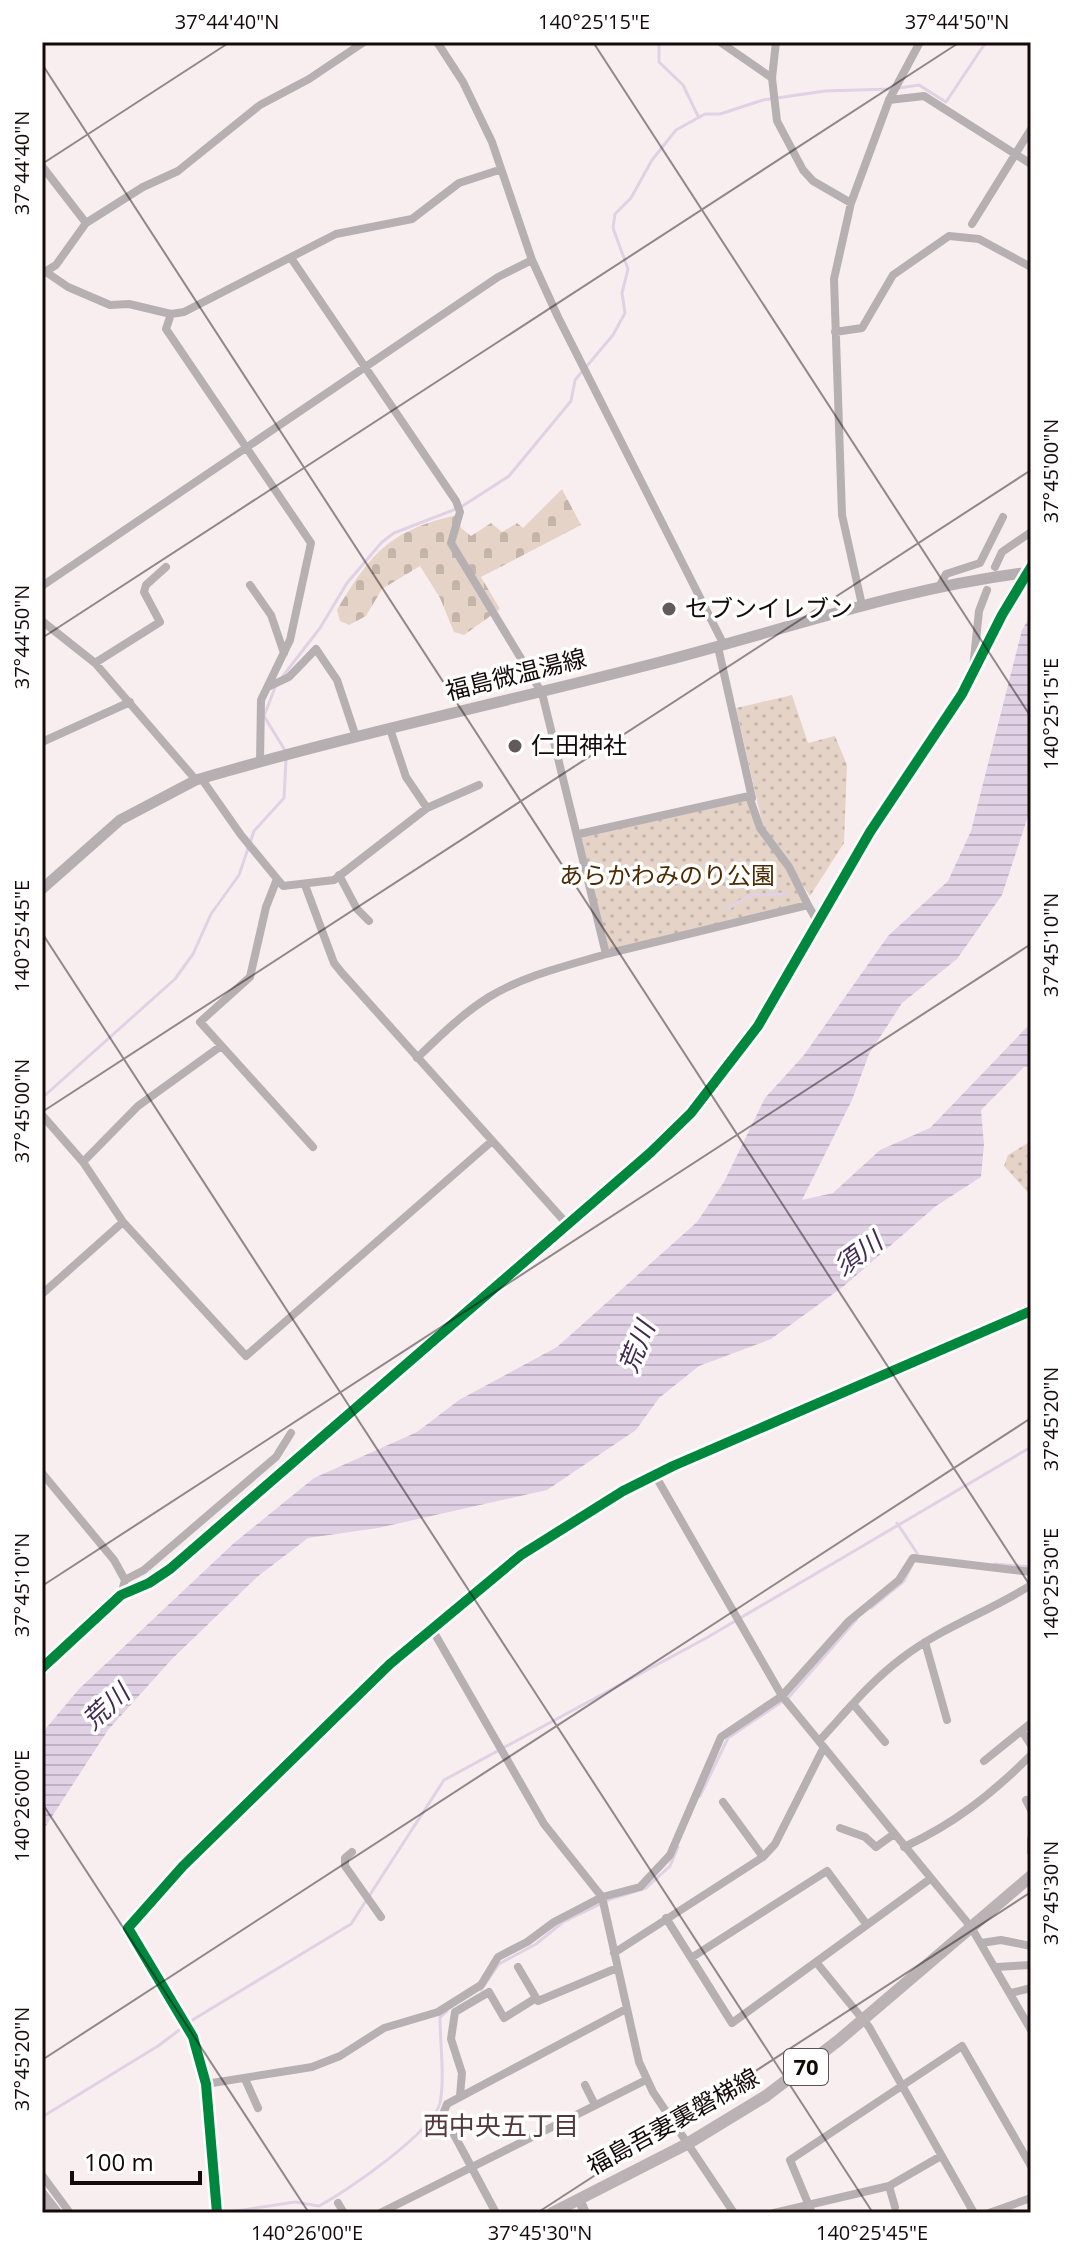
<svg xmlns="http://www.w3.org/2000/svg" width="1073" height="2255" font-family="'Open Sans','Noto Sans JP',sans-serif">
<defs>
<pattern id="grass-dots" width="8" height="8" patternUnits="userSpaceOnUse" patternTransform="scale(2)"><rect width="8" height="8" fill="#e5d3c8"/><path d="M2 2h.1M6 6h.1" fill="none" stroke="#c4b4aa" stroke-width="1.8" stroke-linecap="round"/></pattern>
<pattern id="cemetery-stones" width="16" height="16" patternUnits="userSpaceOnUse" patternTransform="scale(2)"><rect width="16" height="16" fill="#e5d3c8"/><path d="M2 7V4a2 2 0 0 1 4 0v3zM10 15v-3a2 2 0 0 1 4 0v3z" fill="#c4b4aa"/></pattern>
<pattern id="water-rules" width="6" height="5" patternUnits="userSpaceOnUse" patternTransform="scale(2)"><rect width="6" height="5" fill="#e0d1e4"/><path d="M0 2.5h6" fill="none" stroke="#bfb2c2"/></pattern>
</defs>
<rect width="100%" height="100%" fill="#f9eeef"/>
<path fill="url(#grass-dots)" d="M792,695L808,743L835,736L847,765L844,843L810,896L763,827L736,708Z
M748,799L758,831L786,867L805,903L607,951L581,836Z
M1031,1141V1196L1004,1166L1008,1155Z"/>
<path fill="url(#cemetery-stones)" d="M562,489L581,525L481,577L500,609L464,635L454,632L440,598L420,566L382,589L366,616L349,625L340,621L337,610C371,553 390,530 457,515L461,528L471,536L491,523L502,532L517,523L523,528Z"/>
<path fill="url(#water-rules)" d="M1031,615V807L1002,895L957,959L902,1003L869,1054L852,1100L802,1200L833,1193L880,1150L930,1128L1031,1023V1067H1024L981,1110L984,1144L981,1177L936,1206L844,1286L771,1339L699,1366L659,1398L636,1430L547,1490L378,1528L308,1538L257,1577L172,1659L108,1730L42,1832V1733L79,1689L234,1543L314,1478L417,1432L459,1400L557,1347L697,1222L724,1182L765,1098L804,1055L888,936L948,881L971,831L1022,630Z"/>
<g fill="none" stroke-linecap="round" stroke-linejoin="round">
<path stroke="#e0d1e4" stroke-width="3" d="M659,42V62L683,85L698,116
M899,88L919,85L946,102L986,42
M283,676L320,628L347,583L382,542L394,533L461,507L509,476L571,401L575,380L613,335L625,313L622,293L628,269L613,228L615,214L631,198L652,160L676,130L705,114H720L763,100L825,91L891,89
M276,685L264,716L286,752
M727,909L751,895L787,894
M42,1098L175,979L193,954L211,914L239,875L254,831L284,798L286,760
M897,1523L917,1553
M995,1564L1031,1567
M871,1608L904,1581L917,1554
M700,1796L728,1738L789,1697L856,1620
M481,1990L499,1964L536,1944L563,1922L611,1899L646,1888L670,1866L678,1847
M42,2117L158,2046L194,2019L351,1924L444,1780L708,1637L1031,1447
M223,2213L295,2202L319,2206C346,2192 433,2132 440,2103C445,2080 440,2042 440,2017L447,2011"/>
<path stroke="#b6b0b3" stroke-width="8" d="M437,42L463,82L492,142L532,260L558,317L724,645
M720,42L772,78
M776,42L772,78L777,121L803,170L813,181L851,203
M889,100L924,96L1031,164
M42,166L86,223
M972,224L1031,129
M291,258L456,501L460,512L451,543L542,693L606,954L808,905L817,921
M46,272L68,287L110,305L129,304L171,314L184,312L336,234L412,219L459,183L499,170
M43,273L56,265L86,223L143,187L178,171L260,105L309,79L364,42
M171,314L166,329L311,543L290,640L261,700L260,762
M835,332L862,328L893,275L949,236L979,239L1031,267
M995,567L1002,552L1031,532
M250,585L271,615L284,653
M42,586L498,277L532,260
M939,587L946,574L980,563L1003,517
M862,605L842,515L834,279L851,203L889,100L920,42
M42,621L95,663L196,780
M718,647L752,798
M95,663L160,622L144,592L146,585L166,567
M973,668L979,611L987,590
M268,687L289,677L316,649L337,680L356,737
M390,729L406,777L427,808
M42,742L130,702
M201,778L241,835L283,886L334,880L427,808L479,785
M579,834L749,796L760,828L789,867L808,905
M339,875L357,909L369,921
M277,879L266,907L250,977L200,1022L313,1147
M305,885L334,963L342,973L567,1224
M417,1058C440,1036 462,1014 489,997C525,975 567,966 606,954
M42,1115L83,1162L123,1222L246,1356L492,1141
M83,1162L138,1106L221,1046
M42,1294L123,1222
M42,1473L114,1560L125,1580
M655,1475L782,1696L971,1927L1031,2030
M121,1595L125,1580L144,1570L276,1457L291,1433
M432,1629L544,1824L602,1897L639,2062L653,2092L734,2213
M925,1642L947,1720
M42,1668L121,1595L149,1583L170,1569L650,1153L691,1113L758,1026L870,832L962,694L1028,571
M853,1704L885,1742
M1022,1731L1031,1745
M819,1741C846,1712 870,1682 902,1658C942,1627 989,1612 1031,1585
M984,1761L1031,1723
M1026,1800L1031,1810
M723,1802L763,1857
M840,1828L865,1837L876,1847L894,1834
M1031,1839V1852
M904,1847C954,1824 992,1794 1031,1755
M352,1852L345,1858V1866L381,1917
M666,1918L732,2023L930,1879
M981,1943L1001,1940L1031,1946
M614,1953L763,1857L775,1844L824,1747
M691,1958L827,1871L867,1925
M816,1962L869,2027L974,2213
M518,1967L538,2001L617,1968
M996,1967L1031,1965
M1011,1993L1031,1988
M245,2079L258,2108
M206,2084L312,2067L340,2056L384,2028L438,2012L481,1985L498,1957L527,1942L554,1922L602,1897L640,1887L670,1855L721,1737L782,1696L849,1621L899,1580L913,1558L1031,1572
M585,2085L595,2105
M460,2096L462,2073L451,2039L455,2012L489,1992L504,2018L536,1998
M42,2175L70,2213
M889,2186L895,2207
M338,2203L344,2213
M217,2213L206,2084L193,2037L128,1928L183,1866L390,1664L521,1555L623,1491L673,1466L1031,1311
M380,2213L646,2080
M496,2213L443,2114L447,2104L626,2009
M774,2213L889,2186L941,2156
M812,2213L790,2160L962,2046L1031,2166
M989,2213L1031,2198"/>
<path stroke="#b6b0b3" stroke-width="10" d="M579,2199L585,2213"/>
<path stroke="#b6afb2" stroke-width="11" d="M42,889L120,820L196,780C349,735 506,702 660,662C784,630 904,587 1031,572"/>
<path stroke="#bab2b5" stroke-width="12" d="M552,2213L687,2144L766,2096L839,2040L1031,1876"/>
<path stroke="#b8b0b2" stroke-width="12" d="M42,2195L56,2213"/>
<defs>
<path id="cycleway" d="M42,1668L121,1595L149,1583L170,1569L650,1153L691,1113L758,1026L870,832L962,694L1002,615L1031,567
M217,2213L206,2084L193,2037L128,1928L183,1866L390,1664L521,1555L623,1491L673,1466L1031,1311"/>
</defs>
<use href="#cycleway" stroke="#fff" stroke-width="15"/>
<use href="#cycleway" stroke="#00873e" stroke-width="10"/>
</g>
<path fill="none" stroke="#14090b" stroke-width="2" stroke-opacity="0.45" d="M593,42L1031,717M42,64L1031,1587M42,164L230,42M42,638L960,42M42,933L873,2213M42,1112L1031,470M42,1586L1031,944M42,1803L309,2213M42,2060L1031,1418M537,2213L1031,1892"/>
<g fill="#64595b" stroke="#fff" stroke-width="3">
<circle cx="669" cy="609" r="8"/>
<circle cx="515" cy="746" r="8"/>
</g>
<g text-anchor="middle" stroke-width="7" stroke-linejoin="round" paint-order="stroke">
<rect fill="#fff" stroke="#5a5354" stroke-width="2" x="784" y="2049" width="44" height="36" rx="6"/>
<g font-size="22" font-weight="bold" fill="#14090b">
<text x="806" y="2075">70</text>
</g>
<g font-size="24" fill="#14090b" stroke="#fff" text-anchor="start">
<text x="685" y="617">セブンイレブン</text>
<text x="531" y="754">仁田神社</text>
</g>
<g font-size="24" fill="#14090b" stroke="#fff">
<text transform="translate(516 675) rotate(-14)" y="8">福島微温湯線</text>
<text transform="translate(673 2122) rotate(-29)" y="8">福島吾妻裏磐梯線</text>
</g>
<g font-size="24" fill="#4d2c04" stroke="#fff">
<text x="667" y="884">あらかわみのり公園</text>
</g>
<g font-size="26" font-style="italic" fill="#422a50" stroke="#fff">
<text transform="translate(858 1254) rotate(-37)" y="9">須川</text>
<text transform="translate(637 1347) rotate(-68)" y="9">荒川</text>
<text transform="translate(106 1707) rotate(-43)" y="9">荒川</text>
</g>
<g font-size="26" fill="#53393d" stroke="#fff">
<text x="501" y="2135">西中央五丁目</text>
</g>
</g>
<rect width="1073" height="2255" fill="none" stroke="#ffffff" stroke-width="88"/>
<path d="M72 2171v12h128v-12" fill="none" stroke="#14090b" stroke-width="4"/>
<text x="84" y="2171" font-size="24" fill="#14090b" stroke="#ffffff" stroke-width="6" paint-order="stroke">100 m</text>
<rect x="44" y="44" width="985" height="2167" fill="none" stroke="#14090b" stroke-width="3"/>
<g font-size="20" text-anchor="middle" fill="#14090b">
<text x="227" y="29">37°44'40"N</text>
<text x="594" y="29">140°25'15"E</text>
<text x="957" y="29">37°44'50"N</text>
<text transform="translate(22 163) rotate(-90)" y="7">37°44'40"N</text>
<text transform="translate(1051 471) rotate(-90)" y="7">37°45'00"N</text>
<text transform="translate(22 637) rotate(-90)" y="7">37°44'50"N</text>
<text transform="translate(1051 714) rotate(-90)" y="7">140°25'15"E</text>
<text transform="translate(22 936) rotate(-90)" y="7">140°25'45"E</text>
<text transform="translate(1051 945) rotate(-90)" y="7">37°45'10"N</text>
<text transform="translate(22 1111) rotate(-90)" y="7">37°45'00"N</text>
<text transform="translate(1051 1419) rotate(-90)" y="7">37°45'20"N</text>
<text transform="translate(1051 1584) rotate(-90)" y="7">140°25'30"E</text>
<text transform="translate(22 1585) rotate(-90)" y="7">37°45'10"N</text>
<text transform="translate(22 1806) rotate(-90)" y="7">140°26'00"E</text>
<text transform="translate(1051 1893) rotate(-90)" y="7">37°45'30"N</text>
<text transform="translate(22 2059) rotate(-90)" y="7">37°45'20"N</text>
<text x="307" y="2240">140°26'00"E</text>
<text x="540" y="2240">37°45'30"N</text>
<text x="872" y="2240">140°25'45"E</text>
</g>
</svg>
